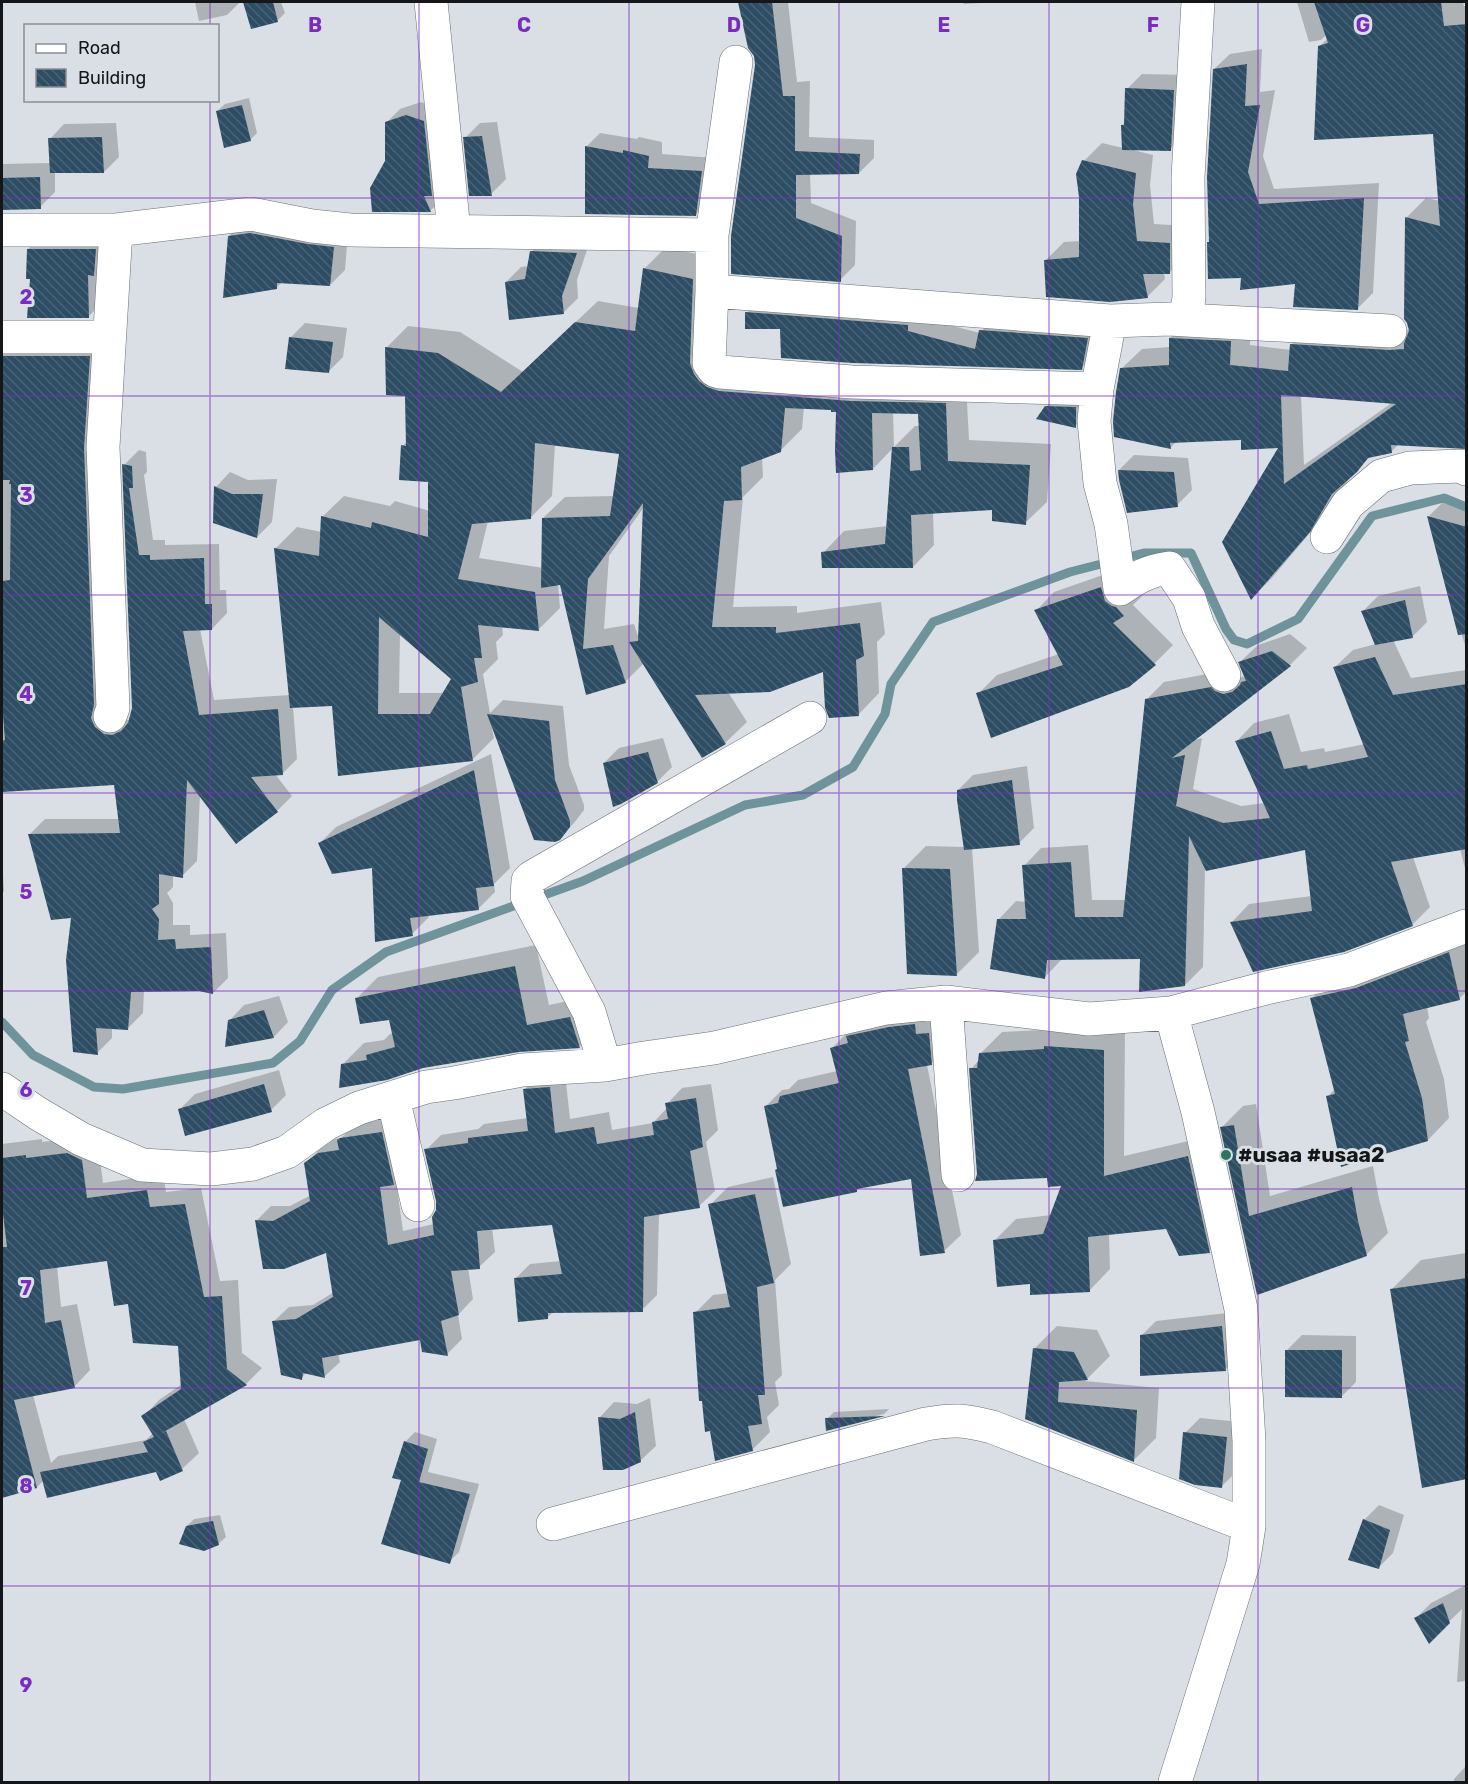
<svg xmlns="http://www.w3.org/2000/svg" width="1468" height="1784" font-family="Rubik,sans-serif">
<defs>
<pattern id="building-back-hatch" width="6" height="6" patternUnits="userSpaceOnUse" patternTransform="scale(1.5)"><rect width="6" height="6" fill="#2c4d64"/><path d="M-1 5l2 2M0 0l6 6M5-1l2 2" fill="none" stroke="#486375"/></pattern>
</defs>
<rect width="100%" height="100%" fill="#d9dfe4"/>
<path fill="#0003" fill-rule="evenodd" d="M195,2H240L227,15L199,21Z
M245,2H281L285,13L278,20L252,27Z
M740,2H788L797,82L810,81L809,137L874,140V158L859,173H810L811,203L856,221L855,265L840,280L732,272L756,65L755,55L749,47Z
M963,2H997L964,4Z
M1297,2H1463L1464,6H1466V447L1399,444L1391,452L1371,456L1352,474L1330,509L1272,578L1252,598L1281,447L1242,438L1177,441L1170,448L1121,369L1142,349L1170,347V338L1191,318L1250,321V345L1291,350V345L1312,325L1410,330L1406,218L1426,198L1440,201L1435,133L1320,46L1328,38L1327,34L1321,40L1309,42ZM1301,395L1393,402L1304,465Z
M1262,49L1260,92L1275,90L1263,156L1274,189L1379,183L1373,293L1357,309L1297,282L1242,277L1210,241L1214,69L1230,54Z
M1142,74L1188,75L1185,134L1170,149L1133,150L1153,155L1150,185L1154,224L1187,226V255L1169,273H1164L1165,279L1147,297L1046,260L1064,242L1081,241L1084,161L1102,143L1123,148L1122,125L1126,122L1127,89Z
M249,98L257,133L250,140L217,111L225,104Z
M421,102L438,107L444,197L430,211L386,123L400,109Z
M497,122L506,179L491,194L465,138L480,123Z
M116,123L119,157L104,172L55,171V192L40,207L2,208V164L51,163L50,139L64,124Z
M600,133L637,139L639,137L662,142V154L715,158L709,200L695,215L586,147Z
M244,221L348,233L345,270L330,285L282,282L276,288L229,236Z
M42,236H109L102,303L88,317L31,277L28,249Z
M546,237L591,238L577,280L578,298L563,313L506,282L521,267L529,266L531,252Z
M666,247L714,258L721,360L966,383L969,440L1051,444L1047,502L1025,523L994,508L933,512L934,545L913,567L823,553L844,531L888,526L893,448L873,469L838,410L804,407L802,429L780,451L762,457L763,477L743,497L733,607L797,606V613L881,602L885,634L877,642L879,693L858,715L824,670L728,692L747,722L725,743L703,756L644,663L625,682L587,693L561,583L558,584L560,608L539,629L502,626L503,635L496,642L498,659L483,674L490,713L503,700L563,706L569,765L584,805V810L574,823L559,838L494,728L492,729L494,738L472,760L333,704L293,707L297,759L282,774H275L292,796L277,811L200,795L197,861L182,876L173,875V887L167,893L173,903V925H190V935L226,933L228,978L213,993L199,989L144,990L143,1013L128,1028L112,1027V1038L97,1053L73,916L30,834L45,819H120L116,784L2,790V332L104,341L118,719L130,720L133,708L124,465L139,450L146,452L147,472L144,475L153,540H165V545L219,544L220,590H226L227,613L212,629H200L214,700L290,695L275,549L297,527L322,532V517L344,496L390,506L395,501L430,511V481L403,446L407,441L406,395L386,348L408,326L460,332L523,372L598,301L639,308L645,268ZM893,412H920L921,426H915L894,447ZM555,444L620,453L615,496L565,497L543,518V568L479,558L488,521L530,518L552,496ZM644,507L639,639L634,624L604,629L609,556ZM400,633L453,679L444,693H399Z
M761,299L922,318L980,333L995,317L1101,325L1095,354L1081,368L782,328L747,313Z
M305,323L347,328L343,357L328,372L290,338Z
M1053,400L1083,401L1082,419L1075,426L1046,407Z
M1134,455L1188,458L1192,490L1177,505L1119,470Z
M230,472L248,480L277,479L272,522L257,537L216,487Z
M1446,499L1466,505V648L1450,599L1428,517Z
M1120,569L1142,596L1133,605L1173,645L1155,663L1129,686L978,694L997,675L1059,654L1036,611L1054,592Z
M1420,586L1427,622L1412,637L1393,640L1411,678L1466,670V872L1460,849L1413,857L1430,907L1412,925L1232,922L1249,904L1312,896L1306,848L1205,869L1203,967L1185,985L1142,958L1062,959L1044,978L999,919L1016,901L1026,902L1024,866L1041,848L1088,845L1092,900H1126L1146,700L1164,682L1229,670L1232,674L1241,677L1246,676L1240,662L1258,645L1290,634L1307,648L1290,665L1192,741L1202,738L1193,789L1241,806L1265,803L1237,741L1254,723L1289,714L1301,752L1324,748L1325,752L1365,744L1335,667L1353,650L1376,644L1363,611L1378,596Z
M663,738L672,767L657,782L604,763L619,748Z
M491,754L510,868L494,884L495,892L478,909L429,915V917L412,934L373,867L319,844L336,827Z
M1027,766L1034,828L1019,843L972,848L979,952L957,974L904,868L926,846L965,847L958,790L973,775Z
M2,858L4,891L2,893Z
M1466,934V992L1459,999L1427,1007L1429,1018L1426,1022L1444,1079L1449,1118L1428,1140L1327,1097L1335,1089L1312,998L1333,977Z
M536,945L549,1005L592,996L601,1025L580,1046L343,1064L364,1043L384,1040L390,1034L394,1033L390,1018L356,999L378,977Z
M279,996L288,1022L274,1037L229,1021L244,1005Z
M931,1008L948,1047L931,1064L927,1065L961,1235L944,1251L912,1177L860,1187L857,1190L778,1168L765,1107L782,1090L789,1089L798,1080L837,1071L832,1048L848,1032Z
M1063,1029H1125L1124,1156L1210,1136L1230,1230L1209,1251L1167,1227L1109,1234L1110,1269L1089,1291L1031,1282L994,1241L1016,1219L1052,1215L1063,1184L1049,1177L978,1174L971,1069L979,1060L980,1054L1002,1032Z
M279,1070L286,1095L271,1110L180,1109L195,1094Z
M565,1073L570,1119L609,1112L612,1130L653,1123L667,1108V1104L682,1088L711,1084L718,1130L706,1142L715,1191L699,1206L659,1213L657,1295L642,1310L554,1311L548,1317L515,1279L530,1264L561,1261L554,1223L492,1228L495,1252L479,1267L468,1268L473,1299L458,1315L462,1339L447,1354L422,1338L338,1353L340,1362L325,1376L307,1372L301,1378L273,1322L289,1307L313,1305L334,1292L327,1251L256,1221L271,1206H290L311,1195L306,1163L321,1148L334,1139L341,1138L356,1124L396,1117V1181L403,1231L434,1224L438,1210V1201L426,1150L441,1135L478,1129L484,1124L528,1118L525,1089L540,1074Z
M1256,1104L1270,1196L1373,1166L1379,1199L1388,1233L1367,1254L1258,1293L1222,1127L1243,1106Z
M84,1137L98,1144L103,1183L163,1174L166,1192L201,1188L220,1281L238,1280L242,1353L262,1368L246,1384L184,1419L199,1453L182,1469L44,1480L37,1487L2,1496V1144L42,1139V1142ZM109,1260L129,1302L180,1344L182,1384L159,1400L143,1417L153,1433L146,1440L58,1456L51,1463L33,1395L74,1387L90,1370L77,1304L61,1307L57,1266Z
M773,1177L791,1264L775,1280L782,1375L775,1382L779,1405L767,1417L770,1432L752,1450L695,1313L713,1295L729,1293L710,1205L728,1187Z
M1466,1253V1477L1391,1290L1421,1260Z
M1236,1312L1240,1355L1225,1370L1141,1336L1156,1321Z
M1057,1326L1097,1330L1110,1356L1085,1381L1159,1388L1156,1438L1134,1460L1026,1419L1035,1348Z
M1302,1335L1356,1336V1382L1341,1397L1287,1350Z
M650,1398L656,1446L640,1461L600,1417L614,1402L637,1404Z
M889,1409L884,1414L828,1429L827,1419L834,1412Z
M1200,1418L1241,1422L1237,1471L1222,1486L1185,1433Z
M415,1432L437,1439L428,1472L479,1484L459,1552L449,1562L403,1479L405,1442Z
M1379,1505L1404,1515L1393,1553L1378,1568L1364,1520Z
M220,1515L226,1537L218,1544L187,1526L194,1519Z
M1466,1585V1681L1457,1682L1462,1609L1429,1641L1416,1618L1431,1603Z
M1466,1766V1782H1454V1779Z"/>
<g fill="none" stroke-linecap="round" stroke-linejoin="round">
<path stroke="#6e939a" stroke-width="9" d="M2,1022L33,1055L94,1087L123,1089L273,1063L300,1041L332,990L386,952L583,881L745,805L803,795L853,767L885,714L891,684L933,622L1070,572L1144,553H1191L1226,629L1234,640L1247,644L1298,619L1372,516L1444,498L1466,507"/>
</g>
<path fill="url(#building-back-hatch)" fill-rule="evenodd" d="M243,2H273L278,22L251,29Z
M738,2H772L783,96H795V151L860,154L859,174L796,175V218L842,236L841,282L731,274V236L755,65L754,56L748,48Z
M1314,2H1441L1444,26L1467,24V449L1391,445L1392,453L1368,458L1357,472L1332,494L1310,532L1251,600L1222,542L1278,448L1241,450V440L1170,443L1171,449L1114,437L1113,421L1116,392L1120,368L1169,365V338L1231,341L1230,365L1288,371L1290,344L1389,350L1404,349V343L1409,331L1407,323L1404,319L1405,217L1440,226L1433,134L1314,140L1318,46L1328,43ZM1281,395L1396,404L1284,484Z
M1247,64L1245,106L1260,105L1248,172L1259,204L1364,198L1358,310L1293,307L1295,284L1240,290L1241,278L1208,279L1207,242H1209L1207,177L1213,69Z
M1125,88L1174,90L1171,151L1122,150L1121,125H1124Z
M242,105L251,141L224,148L216,111Z
M406,115L424,121L432,196H424L431,212H372L370,188L385,161V122Z
M482,136L492,196H469L463,137Z
M102,137L104,173H50L48,138Z
M585,146L623,153V150L649,156L648,168L702,171L696,216L585,214Z
M1082,160L1136,173L1133,204L1137,241L1170,243V274H1143L1148,298L1110,302L1046,297L1044,260L1079,257V197L1076,174Z
M40,177L41,209L2,210V178Z
M250,233L308,244L334,247L330,286L277,283V289L223,298L228,236Z
M27,249H96L94,276L88,275L89,318H27L30,279H26Z
M530,251L577,253L562,296L564,314L509,320L505,282L525,279Z
M643,268L693,279L690,363L694,374L699,381L707,387L719,391L851,401L946,403L948,461L1030,465L1026,525L992,521V510L911,515L913,568H822L821,552L885,544L892,447H909L910,471L921,470L918,414L872,413L873,470L836,473L835,450L836,412H831V410L785,408L781,452L741,467L742,500L724,501L712,627H776V633L860,623L864,656L856,660L859,716L829,718L825,708L823,672L770,692L695,695L726,744L702,758L629,642L638,641L643,503L588,579L583,649L613,645L626,683L586,695L560,585L541,588L542,518L610,516L619,454L535,443L531,519L472,524L458,579L535,592L539,631L478,625L482,658H474L478,682L461,687L473,761L338,776L332,706L290,708L274,548L319,556L321,516L371,528L372,522L428,537V482L399,480L401,445L406,446L405,396L386,395L385,347L438,353L501,392L575,322L635,331ZM379,617L451,679L430,714H378Z
M745,312L908,325V331L975,349L979,330L1088,338L1082,370L853,363L781,358L780,329H745Z
M289,337L333,342L329,373L285,369Z
M2,356H90L84,448L94,705L91,718L95,727L104,734L112,735L121,731L128,723L132,708L122,464L132,466L133,488H129L139,555H150V560L204,558L205,604H212V630L183,631L199,715L278,709L283,775L251,777L278,812L236,844L187,780L183,878L159,874V904L152,909L159,919L158,940L175,939L176,949L211,947L213,994L199,991L131,992L128,1030L96,1028L98,1055L73,1052L66,960L71,918L51,920L28,834L120,833L114,785L2,792V741L5,740L2,702V581L10,580L11,484H9L10,480H2Z
M1045,406L1076,407V428L1036,419Z
M1118,470L1174,472L1178,507L1127,513L1119,480Z
M214,486L232,494H263L257,538L213,523Z
M1427,516L1467,527V634L1458,635Z
M1101,587L1105,601L1112,606L1116,607L1124,616L1113,623L1156,665L1129,687L991,738L976,693L1063,665L1034,610Z
M1405,600L1413,638L1375,645L1361,611Z
M1272,651L1291,666L1172,758L1185,755L1176,806L1223,823L1270,818L1235,741L1271,731L1284,769L1307,765L1308,769L1368,757L1333,667L1375,657L1393,695L1467,684V849L1391,862L1413,926L1344,952L1253,972L1230,922L1312,911L1305,850L1206,871L1189,836L1185,986L1139,992L1140,959L1047,960L1045,979L990,969L997,919H1026L1022,865L1071,862L1075,917H1123L1145,699L1211,687L1215,691L1223,694L1232,692L1240,685L1241,682L1246,681L1238,662Z
M487,714L549,721L555,780L570,821V827L560,840L555,842L534,840Z
M648,752L658,783L621,804L613,807L603,763Z
M474,770L494,886L476,888L479,910L410,918L413,936L375,942L372,868L332,874L318,843Z
M1012,780L1020,845L964,850L957,800V790Z
M902,868L950,869L957,976L907,974Z
M1449,952L1460,1000L1403,1014L1409,1041L1405,1042L1422,1098L1428,1141L1341,1167L1326,1096L1335,1094L1310,998L1356,988Z
M515,966L527,1025L570,1017L580,1048L519,1052L423,1068L387,1080L339,1088L341,1064L367,1060L366,1055L395,1047L389,1020L360,1024L355,998Z
M264,1010L274,1038L225,1047L228,1020Z
M915,1024L916,1034L929,1033L932,1065L908,1069L945,1253L920,1256L911,1179L857,1189V1192L783,1207L775,1170L777,1169L764,1106L778,1103L780,1096L839,1083L830,1048L848,1043L846,1036L889,1027Z
M1044,1046L1104,1050V1176L1188,1156L1210,1253L1179,1256L1166,1229L1088,1237L1090,1292L1030,1295V1284L997,1287L993,1240L1043,1234L1061,1186L1048,1187L1047,1178L975,1181L977,1174L969,1068H977L979,1053L1044,1049Z
M264,1084L272,1112L185,1136L178,1109Z
M550,1087L555,1133L594,1127L597,1144L654,1135L652,1122L668,1119L665,1103L696,1098L703,1147L690,1151L700,1208L644,1217L643,1312L548,1313V1319L518,1322L514,1278L562,1274L552,1225L477,1231L480,1269L451,1271L459,1315L441,1321L448,1356L422,1352L420,1340L322,1358L325,1378L303,1373L302,1380L281,1375L272,1321L296,1319L333,1297L326,1253L284,1269H263L255,1220L273,1221L310,1201L304,1163L318,1153L339,1150L337,1140L340,1138L382,1132L394,1185L380,1187L388,1245L434,1235L432,1217L436,1210V1201L424,1149L468,1143V1138L528,1131L523,1089Z
M1234,1125L1249,1216L1352,1187L1358,1221L1367,1256L1257,1295L1220,1127Z
M67,1153L82,1160L87,1198L147,1190L150,1207L185,1204L204,1297L222,1296L227,1369L247,1385L160,1434L166,1431L183,1471L160,1481L156,1472L47,1498L40,1472L148,1452L143,1442L154,1437L141,1416L181,1389L178,1346L133,1343L128,1304L114,1306L107,1261L40,1270L45,1323L61,1320L75,1388L14,1400L37,1488L2,1498V1247H7L2,1205V1158L26,1155V1158Z
M755,1194L774,1283L757,1287L765,1395H758L762,1424L748,1426L753,1451L715,1461L710,1431L705,1432L702,1401H699L693,1312L730,1307L708,1204Z
M1467,1278V1479L1422,1488L1390,1289Z
M1222,1326L1226,1371L1140,1376V1335Z
M1033,1348L1074,1352L1088,1380L1059,1382L1058,1402L1137,1410L1134,1462L1025,1419Z
M1285,1350H1342V1398L1285,1397Z
M635,1412L641,1462L623,1470H603L598,1417L620,1419Z
M885,1416L826,1431L825,1418Z
M1183,1432L1227,1437L1222,1488L1195,1485L1179,1479Z
M404,1441L428,1449L419,1482L470,1494L450,1564L381,1544L401,1480L392,1478Z
M1363,1519L1390,1530L1379,1569L1348,1560Z
M213,1521L219,1545L204,1551L179,1544L186,1526Z
M1443,1603L1450,1623L1429,1644L1414,1618Z"/>
<g fill="none" stroke-linecap="round" stroke-linejoin="round">
<defs>
<path id="minor" d="M431,2L454,231
M2,230H116L251,214L312,226L350,230L712,235V291L1110,321L1170,319L1186,320L1189,297L1188,177L1198,2
M712,235L736,62
M712,291L709,363L714,370L720,372L852,382L1097,389
M1186,320L1390,331
M1110,321L1097,389L1094,421L1100,483L1111,524L1120,589C1137,577 1148,571 1169,568L1189,598L1198,626L1224,675
M2,337H109
M1327,537L1348,504L1381,476L1410,468L1460,466L1466,469
M110,716L113,708L103,447L116,230
M946,1002L958,1175
M1171,1013L1198,1112L1241,1309L1249,1441V1526L1243,1564L1175,1782
M605,1065L589,1012L527,896L528,881L532,877L810,718
M2,1089L37,1113L81,1139L142,1165L211,1169L253,1164L287,1152L326,1124L359,1108L426,1087L454,1083L522,1070L605,1065L644,1058L714,1048L886,1008L946,1002L1089,1019L1171,1013L1266,988L1349,970L1466,926
M393,1098L418,1205
M553,1524L926,1424C954,1419 965,1420 992,1427L1249,1526"/>
</defs>
<use href="#minor" stroke="#696f73" stroke-width="34"/>
<use href="#minor" stroke="#fff" stroke-width="33"/>
</g>
<path fill="none" stroke="#7b2cbf" stroke-width="1.5" stroke-opacity="0.55" d="M210,2V26M419,2V1782M629,2V1782M839,2V1782M1049,2V1782M1258,2V1782M210,100V1782M2,198H1466M2,396H1466M2,595H1466M2,793H1466M2,991H1466M2,1189H1466M2,1388H1466M2,1586H1466"/>
<circle fill="#327260" stroke="#d9dfe4" stroke-width="2" cx="1226" cy="1155" r="6"/>
<g text-anchor="middle" stroke-width="6" stroke-linejoin="round" paint-order="stroke">
<g font-size="21" font-weight="bold" fill="#141617" stroke="#d9dfe4" text-anchor="start">
<text x="1238" y="1162">#usaa #usaa2</text>
</g>
</g>
<g font-size="20" text-anchor="middle" font-weight="bold" fill="#7b2cbf" stroke="#d9dfe4" stroke-width="6" stroke-linejoin="round" paint-order="stroke">
<text x="315" y="32">B</text>
<text x="524" y="32">C</text>
<text x="734" y="32">D</text>
<text x="944" y="32">E</text>
<text x="1153" y="32">F</text>
<text x="1363" y="32">G</text>
<text x="26" y="304">2</text>
<text x="26" y="502">3</text>
<text x="26" y="701">4</text>
<text x="26" y="899">5</text>
<text x="26" y="1097">6</text>
<text x="26" y="1295">7</text>
<text x="26" y="1493">8</text>
<text x="26" y="1692">9</text>
</g>
<rect width="1468" height="1784" fill="none" stroke="#141617" stroke-width="6"/>
<rect x="24" y="24" width="195" height="78" fill="#d9dfe4" stroke="#8a8f92" stroke-width="1.5"/>
<rect x="36" y="44" width="30" height="9" fill="#ffffff" stroke="#8a8f92" stroke-width="1.5"/>
<text x="78" y="54" font-size="18" fill="#141617">Road</text>
<rect x="36" y="69" width="30" height="18" fill="url(#building-back-hatch)" stroke="#8a8f92" stroke-width="1.5"/>
<text x="78" y="84" font-size="18" fill="#141617">Building</text>
</svg>
